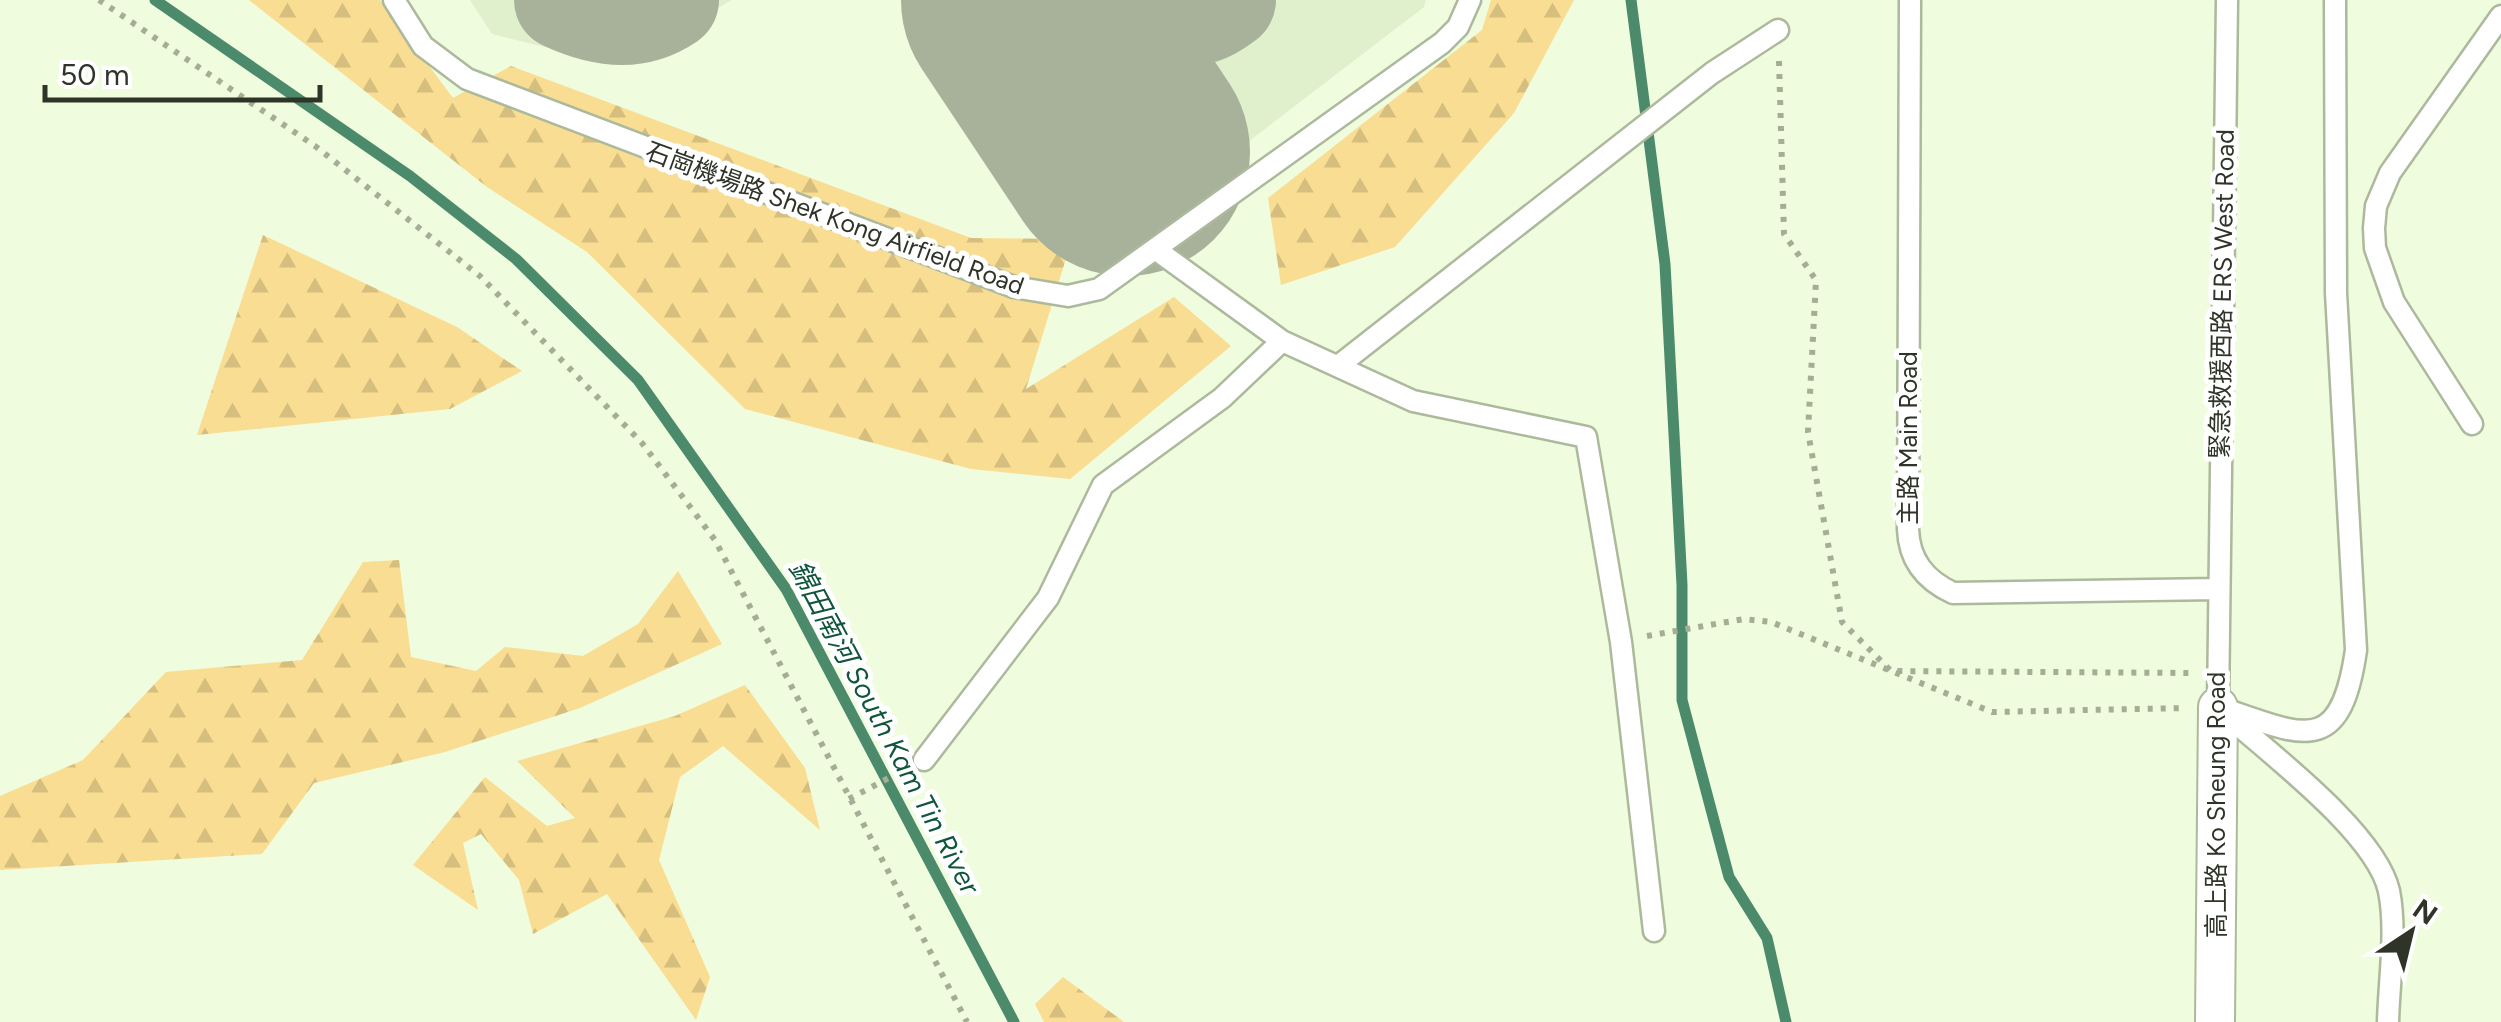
<svg xmlns="http://www.w3.org/2000/svg" width="2501" height="1022" font-family="Figtree,'Noto Sans TC',sans-serif">
<defs>
<pattern id="forest-firs" width="22" height="20" patternUnits="userSpaceOnUse" patternTransform="scale(2.5)"><rect width="22" height="20" fill="#f9dd92"/><path d="M5 1l3.5 6h-7zM16 11l3.5 6h-7z" fill="#d6be7e"/></pattern>
</defs>
<rect width="100%" height="100%" fill="#effcdd"/>
<path fill="#e0f0cc" d="M470,0H732L617,65L492,34Z
M1142,0H1426L1424,7L1240,148Z"/>
<path fill="url(#forest-firs)" d="M249,0H380L453,98L511,66L971,238L1072,239L1026,389L1174,297L1231,346L1070,479L971,469L745,409L587,252L487,187Z
M1491,0H1574L1514,113L1395,247L1281,285L1268,198L1482,30Z
M263,235L457,327L522,371L450,409L197,435Z
M399,560L411,657L476,671L505,647L583,656L638,624L678,571L722,644L580,708L445,752L314,783L262,854L0,870V796L83,760L166,672L302,660L363,562Z
M745,685L805,768L820,830L723,746L680,777L659,860L710,977L696,1020L607,894L533,934L519,880L481,834L463,843L478,910L413,865L485,777L547,826L575,818L517,761L675,716Z
M1063,977L1124,1022H1044L1035,1004Z"/>
<g fill="none" stroke-linecap="round" stroke-linejoin="round">
<path stroke="#4b8a6b" stroke-width="11" d="M155,0L410,176L516,259L638,380L786,589L1014,1022
M1631,0L1665,264L1682,585V700L1729,877L1767,938L1786,1022"/>
<path stroke="#a8b29a" stroke-width="100" d="M564,0C598,16 635,23 669,0
M1171,0L1180,13C1200,18 1210,12 1226,0"/>
<path stroke="#a8b29a" stroke-width="248" d="M1025,0L1126,152"/>
<defs>
<path id="service" d="M394,0L423,46L467,79L1014,287L1068,296L1099,289L1442,43L1458,27L1470,0
M1910,0L1908,529C1909,560 1925,580 1953,593L2217,589
M1155,249L1282,341L1413,401L1586,437L1621,642L1654,931
M1338,366L1712,73L1778,30
M2472,424L2394,302L2375,248L2374,228L2376,206L2390,173L2501,16
M2218,707C2301,734 2340,761 2356,650L2336,293L2335,0
M2218,707L2227,0
M2223,712C2269,753 2376,833 2389,891C2397,931 2389,981 2388,1022
M924,760L1048,598L1103,485L1222,398L1282,341"/>
<path id="minor" d="M2215,1022L2218,707"/>
</defs>
<use href="#service" stroke="#acb99c" stroke-width="25"/>
<use href="#minor" stroke="#acb99c" stroke-width="42"/>
<path stroke="#a4ae96" stroke-width="6" stroke-dasharray="5 8" stroke-linecap="butt" d="M99,0L315,146L480,276L642,443L715,540L967,1022
M1779,61L1784,234L1816,280L1808,432L1842,622L1891,671L2190,673
M1647,636L1744,619L1771,622L1992,712L2185,708
M849,799L900,772"/>
<use href="#service" stroke="#fff" stroke-width="20"/>
<use href="#minor" stroke="#fff" stroke-width="38"/>
</g>
<g text-anchor="middle" stroke-width="10" stroke-linejoin="round" paint-order="stroke">
<g font-size="25" fill="#2f3428" stroke="#fff">
<text transform="translate(835 218) rotate(20)" y="9">石崗機場路 Shek Kong Airfield Road</text>
<text transform="translate(2222 294) rotate(-89)" y="9">緊急救援西路 ERS West Road</text>
<text transform="translate(1908 438) rotate(-90)" y="9">主路 Main Road</text>
<text transform="translate(2216 805) rotate(-90)" y="9">高上路 Ko Sheung Road</text>
</g>
<g font-size="28" font-style="italic" fill="#11563c" stroke="#fff">
<text transform="translate(885 727) rotate(62)" y="10">錦田南河 South Kam Tin River</text>
</g>
</g>
<g transform="translate(2411 932) rotate(35)" stroke="#ffffff" stroke-width="8" paint-order="stroke">
<path d="M0-8L18 38L0 25L-18 38Z" fill="#2f3428"/>
<text y="-15" font-size="28" font-weight="bold" text-anchor="middle" fill="#2f3428">N</text>
</g>
<path d="M45 85v15h275v-15" fill="none" stroke="#2f3428" stroke-width="5"/>
<text x="60" y="85" font-size="30" fill="#2f3428" stroke="#ffffff" stroke-width="8" paint-order="stroke">50 m</text>
</svg>
